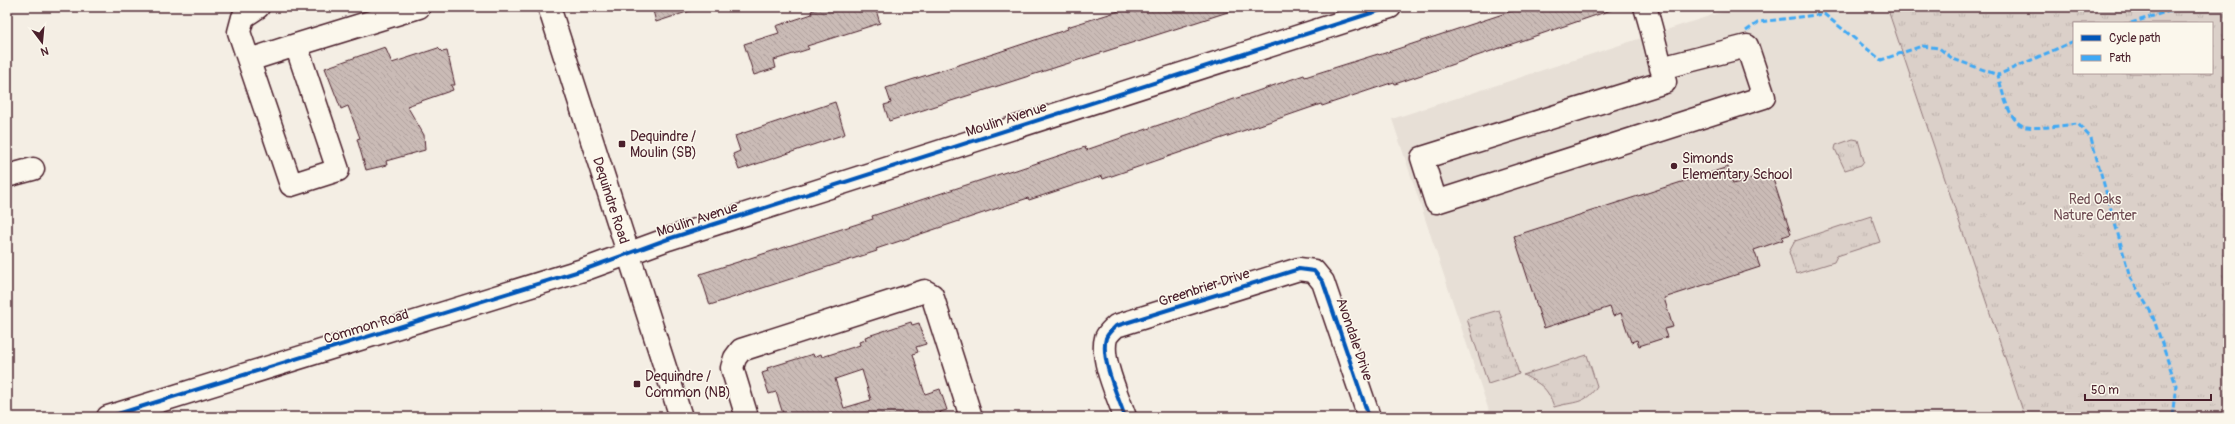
<svg xmlns="http://www.w3.org/2000/svg" width="2235" height="424" font-family="Pangolin,sans-serif">
<defs>
<pattern id="park-tufts" width="24" height="20" patternUnits="userSpaceOnUse"><rect width="24" height="20" fill="#dbd0c9"/><path d="M3 7l-1-3M5 7V3M7 7l1-3M15 17l-1-3M17 17v-4M19 17l1-3" fill="none" stroke="#bdb2ad"/></pattern>
<pattern id="building-back-hatch" width="6" height="6" patternUnits="userSpaceOnUse"><rect width="6" height="6" fill="#cabbb6"/><path d="M-1 5l2 2M0 0l6 6M5-1l2 2" fill="none" stroke="#afa09d"/></pattern>
</defs>
<rect width="100%" height="100%" fill="#f4eee4"/>
<filter id="ink" filterUnits="userSpaceOnUse"><feTurbulence type="fractalNoise" baseFrequency=".025" numOctaves="2"/><feDisplacementMap in="SourceGraphic" scale="8" xChannelSelector="R" yChannelSelector="G"/><feConvolveMatrix kernelMatrix="1 2 1 2 8 2 1 2 1" color-interpolation-filters="sRGB"/></filter>
<g filter="url(#ink)">
<path fill="#e7dfd6" d="M1737,7H1887L2025,417H1491L1392,119Z"/>
<path fill="url(#park-tufts)" stroke="#92787a" fill-rule="evenodd" d="M1887,7H2228V417H2025ZM2074,23H2212V73H2074Z
M1853,139L1858,140L1864,161L1861,165L1845,170L1835,149L1836,145Z
M1871,216L1880,242L1837,256L1834,262L1796,274L1789,252L1795,241Z
M1499,310L1519,374L1488,384L1467,319Z
M1587,355L1597,386C1585,405 1575,401 1554,407C1548,388 1541,384 1523,375Z"/>
<path fill="url(#building-back-hatch)" stroke="#4a1f2b" fill-rule="evenodd" d="M652,7H692L693,10L656,22Z
M822,7H875L880,23L807,46L809,49L774,60L776,68L754,75L744,44L779,33L776,26L812,14L811,11Z
M1132,7H1234V10L889,121L884,105L891,103L886,88L996,53L1068,29L1067,27Z
M1524,7H1613L1614,9L1395,84L1394,82L1322,106L1321,104L1103,179L1102,176L1029,200L1028,198L876,249L877,251L710,305L700,274L873,219L872,216L1012,170L1013,171L1085,147L1086,150L1304,75L1305,77L1378,54L1379,55Z
M385,47L392,63L438,48L442,52L447,51L455,85H451L453,90L407,106L424,135L425,150L386,161L387,165L366,170L357,139L360,138L348,106L341,109L325,68Z
M835,102L845,134L739,170L733,154L740,151L735,136Z
M1728,167L1733,184L1764,174L1765,178L1772,176L1791,234L1782,237L1783,240L1754,250L1760,267L1664,298L1673,327L1664,329L1667,337L1639,346L1637,340L1631,342L1621,313L1613,316L1610,307L1544,328L1514,236Z
M911,322L912,325L919,323L926,344L916,347L918,352L913,354L920,378L925,394L940,389L947,410L940,412L942,417H784L776,392L769,394L762,373L768,371L767,368L813,354L814,357L821,354L822,357L860,345L859,342L866,340L865,337ZM862,370L871,400L844,408L835,379Z"/>
<g fill="none" stroke-linecap="round" stroke-linejoin="round">
<defs>
<path id="minor" d="M258,7L243,17L239,32L291,185L338,170L296,45L419,7
M1645,7C1653,32 1658,57 1665,82L1422,158L1436,202L1764,97L1747,46L1661,68
M249,60L296,45
M7,176L33,169
M108,417L586,269L668,239L1390,7
M747,417L732,368L735,358L741,350L925,291L932,295L971,417
M1125,417C1118,396 1100,359 1106,338C1108,333 1112,330 1116,326L1299,269L1314,271L1323,282L1369,417"/>
<g id="major">
<path id="s1" d="M549,7L681,417"/>
</g>
</defs>
<use href="#minor" stroke="#4a1f2b" stroke-width="25"/>
<use href="#major" stroke="#4a1f2b" stroke-width="25"/>
<use href="#minor" stroke="#fbf7ec" stroke-width="22"/>
<use href="#major" stroke="#fbf7ec" stroke-width="22"/>
<path stroke="#3fa9f5" stroke-width="3" stroke-dasharray="6 3" stroke-linecap="butt" d="M2131,23L2182,7
M1746,31L1759,22L1824,14L1881,60L1922,46L1939,48L1953,59L1998,75
M2074,41L1998,75C2002,90 2009,125 2027,127C2043,129 2062,125 2078,124L2091,138L2130,277L2152,314L2176,385L2172,417"/>
<defs>
<path id="cycleway" d="M108,417L586,269L668,239L1390,7
M1125,417C1118,396 1100,359 1106,338C1108,333 1112,330 1116,326L1299,269L1314,271L1323,282L1369,417"/>
</defs>
<use href="#cycleway" stroke="#fbf7ec" stroke-width="6"/>
<use href="#cycleway" stroke="#0057b8" stroke-width="4"/>
</g>
</g>
<g fill="#4a1f2b" stroke="#fbf7ec" stroke-width="1.5">
<rect x="618" y="140" width="8" height="8" rx="2"/>
<circle cx="1674" cy="166" r="4"/>
<rect x="633" y="380" width="8" height="8" rx="2"/>
</g>
<g text-anchor="middle" stroke-width="3" stroke-linejoin="round" paint-order="stroke">
<g font-size="14" fill="#4a1f2b" stroke="#fbf7ec">
<text transform="translate(1006 119) rotate(-18)" y="5">Moulin Avenue</text>
<text dy="5" stroke="none"><textPath href="#s1" startOffset="203">Dequindre Road</textPath></text>
<text transform="translate(697 219) rotate(-18)" y="5">Moulin Avenue</text>
<text transform="translate(1204 287) rotate(-18)" y="5">Greenbrier Drive</text>
<text transform="translate(366 326) rotate(-17)" y="5">Common Road</text>
<text transform="translate(1355 339) rotate(71)" y="5">Avondale Drive</text>
</g>
<g font-size="14" fill="#4a1f2b" stroke="#fbf7ec" text-anchor="start">
<text x="630" y="141">Dequindre /<tspan x="630" dy="16">Moulin (SB)</tspan></text>
<text x="1682" y="163">Simonds<tspan x="1682" dy="16">Elementary School</tspan></text>
<text x="645" y="381">Dequindre /<tspan x="645" dy="16">Common (NB)</tspan></text>
</g>
<g font-size="14" fill="#6e4b52" stroke="#fbf7ec">
<text x="2095" y="204">Red Oaks<tspan x="2095" dy="16">Nature Center</tspan></text>
</g>
</g>
<rect width="2235" height="424" fill="none" stroke="#fbf7ec" stroke-width="24"/>
<rect x="12" y="12" width="2211" height="400" fill="none" stroke="#4a1f2b" stroke-width="1.5" filter="url(#ink)"/>
<rect x="2073" y="22" width="140" height="52" fill="#fbf7ec" stroke="#b4a19f"/>
<rect x="2081" y="35" width="20" height="6" fill="#0057b8" stroke="#b4a19f"/>
<text x="2109" y="42" font-size="12" fill="#4a1f2b">Cycle path</text>
<rect x="2081" y="55" width="20" height="6" fill="#3fa9f5" stroke="#b4a19f"/>
<text x="2109" y="62" font-size="12" fill="#4a1f2b">Path</text>
<g transform="translate(42 42) rotate(164)" stroke="#fbf7ec" stroke-width="3" paint-order="stroke">
<path d="M0-3L7 15L0 10L-7 15Z" fill="#4a1f2b"/>
<text y="-6" font-size="11" font-weight="bold" text-anchor="middle" fill="#4a1f2b">N</text>
</g>
<path d="M2085 394v6h126v-6" fill="none" stroke="#4a1f2b" stroke-width="2"/>
<text x="2091" y="394" font-size="12" fill="#4a1f2b" stroke="#fbf7ec" stroke-width="3" paint-order="stroke">50 m</text>
</svg>
